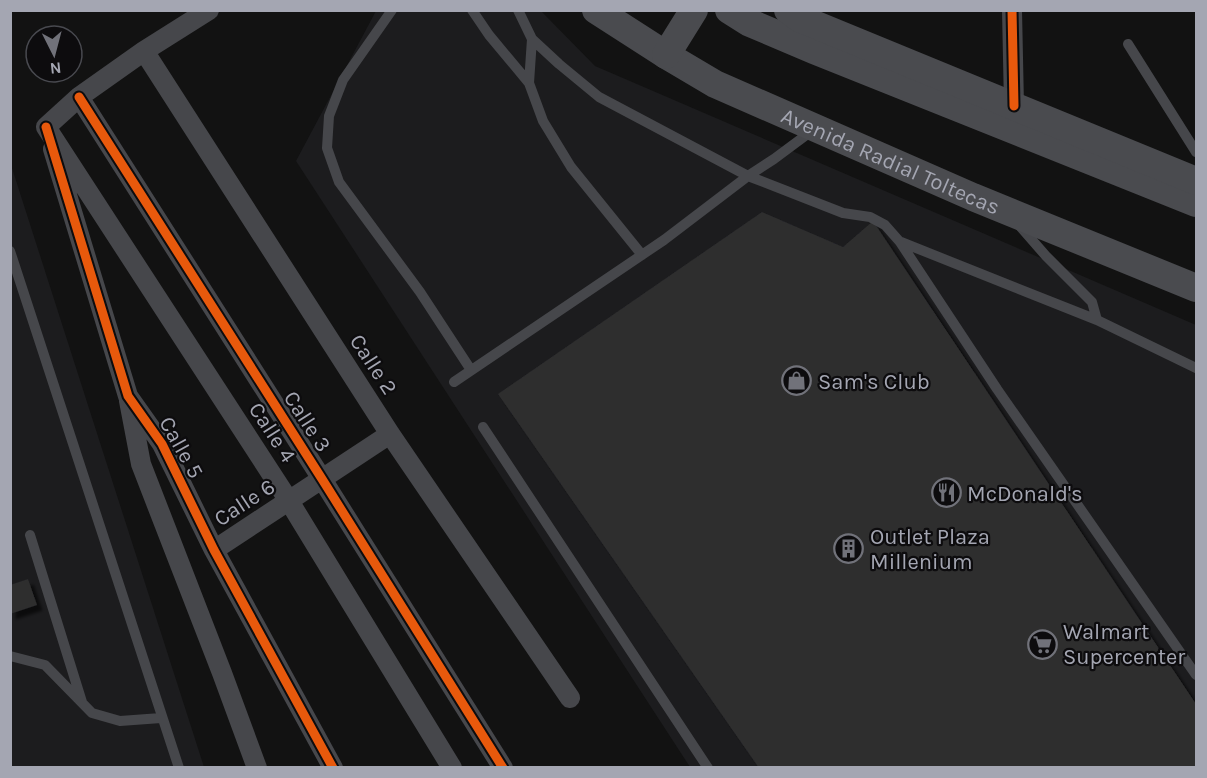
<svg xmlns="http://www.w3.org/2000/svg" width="1207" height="778" font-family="Karla,sans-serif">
<defs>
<filter id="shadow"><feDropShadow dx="5.5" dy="5.5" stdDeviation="1.5" flood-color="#0009"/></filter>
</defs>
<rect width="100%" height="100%" fill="#121212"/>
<path fill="#1c1c1e" d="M376,11H541L595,66L1196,325V767H690L296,161Z
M11,165L204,767H11Z"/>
<path fill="#2d2d2e" filter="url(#shadow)" d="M762,212L843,247L873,221L1196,704V768H759L498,394Z
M28,579L37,605L10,614V585Z"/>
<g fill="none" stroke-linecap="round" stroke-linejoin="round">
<path stroke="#46474b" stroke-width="10" d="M392,10L343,80L329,116L327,148L339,182L420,292L471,370
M472,10L489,35L529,83L543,121L571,167L642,255
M518,10L532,39L559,64L599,97L748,176L843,213L870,217L885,225L900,242L997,389L1196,675
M1128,44L1196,152
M529,83L532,39
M1019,225L1046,256L1092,302L1097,320
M901,242L1097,320L1196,368
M10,251L179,768
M454,382L664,240L748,176L774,159L813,130
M483,427L708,768
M30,535L82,702
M10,656L45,665L92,713L120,721L161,718"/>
<path stroke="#46474b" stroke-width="20" d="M1012,10L1014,106
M144,51L390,434L570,698
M79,97L322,479L503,768
M46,127L289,501L452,768
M46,127L79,97L144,51L209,10
M53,149L128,396L162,444L214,550L333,768
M129,401L141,464L222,673L257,768
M214,550L390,434"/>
<g stroke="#4a4b4f" stroke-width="28">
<path id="s1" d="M596,10L666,55L715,84L973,197L1196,288"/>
<path d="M729,10L748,22L814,50L1196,203"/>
<path d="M788,10L799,18L1196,181"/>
<path d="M666,55L694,10"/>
</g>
<defs>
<path id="cycleway" d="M1012,10L1014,106
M79,97L322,479L503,768
M46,127L128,396L162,444L214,550L333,768"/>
</defs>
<use href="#cycleway" stroke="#0d0c0e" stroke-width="13"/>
<use href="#cycleway" stroke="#e8590c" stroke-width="9"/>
</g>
<defs>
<symbol id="shop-ring" viewBox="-11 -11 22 22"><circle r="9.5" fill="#0d0c0e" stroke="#71727a" stroke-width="1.5"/><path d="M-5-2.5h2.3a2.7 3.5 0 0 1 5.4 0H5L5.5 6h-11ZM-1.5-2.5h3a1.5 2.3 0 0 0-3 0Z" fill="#71727a"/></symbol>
<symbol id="restaurant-ring" viewBox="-11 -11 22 22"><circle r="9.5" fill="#0d0c0e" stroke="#71727a" stroke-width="1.5"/><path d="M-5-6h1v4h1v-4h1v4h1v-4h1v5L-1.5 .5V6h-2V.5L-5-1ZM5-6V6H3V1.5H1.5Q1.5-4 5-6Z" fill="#71727a"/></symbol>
<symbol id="building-ring" viewBox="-11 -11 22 22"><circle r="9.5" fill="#0d0c0e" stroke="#71727a" stroke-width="1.5"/><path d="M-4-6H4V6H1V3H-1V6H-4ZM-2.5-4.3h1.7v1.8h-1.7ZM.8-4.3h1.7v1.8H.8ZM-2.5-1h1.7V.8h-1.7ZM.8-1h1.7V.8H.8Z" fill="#71727a"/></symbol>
<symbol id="supermarket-ring" viewBox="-11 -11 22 22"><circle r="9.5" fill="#0d0c0e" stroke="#71727a" stroke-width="1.5"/><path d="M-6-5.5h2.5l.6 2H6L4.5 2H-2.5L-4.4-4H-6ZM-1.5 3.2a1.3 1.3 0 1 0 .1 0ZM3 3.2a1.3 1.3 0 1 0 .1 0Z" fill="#71727a"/></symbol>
</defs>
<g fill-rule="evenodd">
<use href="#shop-ring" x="780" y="364" width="33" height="33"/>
<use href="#restaurant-ring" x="930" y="476" width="33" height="33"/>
<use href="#building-ring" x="832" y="532" width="33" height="33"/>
<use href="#supermarket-ring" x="1026" y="628" width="33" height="33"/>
</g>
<g text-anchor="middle" stroke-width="4.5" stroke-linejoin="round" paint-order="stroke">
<g font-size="22" fill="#a4a6b2" stroke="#0d0c0e">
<text dy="8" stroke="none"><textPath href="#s1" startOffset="332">Avenida Radial Toltecas</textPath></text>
<text transform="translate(374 364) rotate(57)" y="8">Calle 2</text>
<text transform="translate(308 421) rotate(57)" y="8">Calle 3</text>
<text transform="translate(273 432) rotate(57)" y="8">Calle 4</text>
<text transform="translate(182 447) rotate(61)" y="8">Calle 5</text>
<text transform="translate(244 502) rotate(-33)" y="8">Calle 6</text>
</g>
<g font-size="22" fill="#a4a6b2" stroke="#0d0c0e" text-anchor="start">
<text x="818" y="389">Sam's Club</text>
<text x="967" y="501">McDonald's</text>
<text x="870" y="544">Outlet Plaza<tspan x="870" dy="25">Millenium</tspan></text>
<text x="1063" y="639">Walmart<tspan x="1063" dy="25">Supercenter</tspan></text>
</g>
</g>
<rect width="1207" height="778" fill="none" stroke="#a4a6b2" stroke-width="24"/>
<g transform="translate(54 54) rotate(174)"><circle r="28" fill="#0d0c0e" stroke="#494a50" stroke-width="1.5"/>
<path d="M0-4.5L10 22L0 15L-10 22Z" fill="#71727a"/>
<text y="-9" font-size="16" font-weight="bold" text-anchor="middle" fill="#a4a6b2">N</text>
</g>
</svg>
